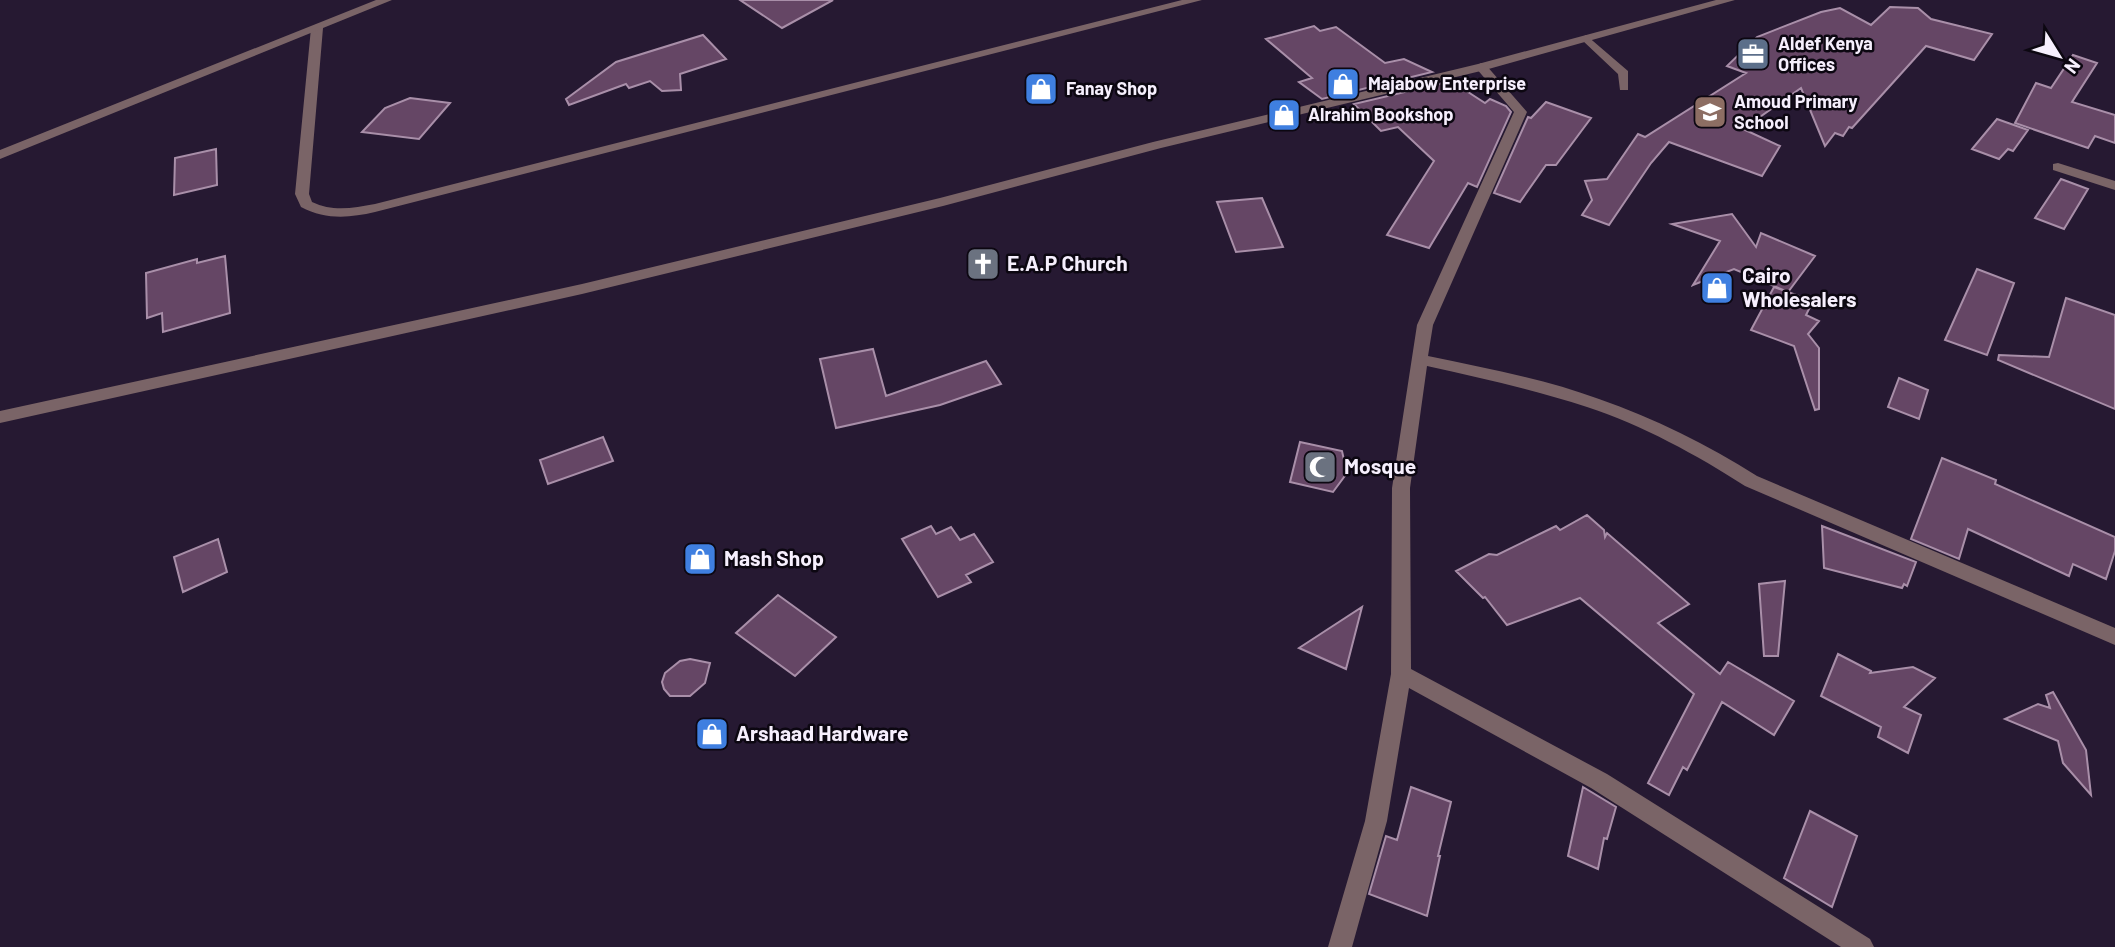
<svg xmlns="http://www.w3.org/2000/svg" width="2115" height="947" font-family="Barlow,sans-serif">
<rect width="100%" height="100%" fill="#261932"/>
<path fill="#654665" stroke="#a98fa9" stroke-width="2" d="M740,0H833L782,28Z
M1890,7L1918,8L1931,19L1992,34L1974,60L1926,46L1852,128L1849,127L1843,136L1835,133L1825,146L1801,88L1743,129L1780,146L1762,176L1669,142L1651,163L1609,225L1582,215L1592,200L1585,181L1607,179L1638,134L1645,137L1746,73L1727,66L1757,37L1821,12L1840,8L1871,25Z
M1314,26L1320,31L1336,27L1385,63L1404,59L1432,72L1322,99L1299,82L1312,78L1266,39Z
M703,35L726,59L680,74L681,90L662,91L650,81L629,88L626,84L569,105L566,99L616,62Z
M2073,55L2097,63L2072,102L2115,115V143L2095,136L2088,148L2015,123L2036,83L2051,88Z
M1451,81L1485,103L1490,99L1506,106L1511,112L1477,187L1468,183L1429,248L1387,235L1434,161L1398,127L1381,131L1354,104Z
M410,98L450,103L419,139L362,132L385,108Z
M1546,102L1591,118L1556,165H1546L1520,202L1494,193L1528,117L1531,118Z
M1997,119L2028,130L2013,151L2008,149L1999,159L1972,149Z
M216,149L217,185L174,195L175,158Z
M2061,179L2088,189L2064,229L2035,218Z
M1262,198L1283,247L1236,252L1217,202Z
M1732,214L1756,247L1761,233L1815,256L1788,292L1734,269L1693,285L1720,241L1672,224Z
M225,256L230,313L163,332L162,313L147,318L146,273L197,259V263Z
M1977,269L2014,283L1987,355L1945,340Z
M1774,287L1813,301L1806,315L1819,321L1808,334L1819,348V409L1815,410L1794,346L1751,330Z
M2066,298L2115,315V409L1998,360L1999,355L2049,357Z
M873,349L886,396L986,361L1001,384L940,405L836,428L820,359Z
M1899,378L1928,390L1919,419L1888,407Z
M603,437L613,461L548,484L540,460Z
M1300,442L1342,451L1347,473L1333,492L1290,482Z
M1942,458L1996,480L1995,484L2115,537V551L2106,579L2073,564L2069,576L1968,529L1959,559L1911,539Z
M1587,515L1604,530L1605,537L1607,533L1689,604L1658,623L1720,674L1728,662L1794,701L1774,735L1722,702L1687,770L1683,767L1669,795L1648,783L1694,694L1580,598L1507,625L1485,597L1483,598L1456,571L1489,554L1497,555L1556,526L1560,530Z
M931,526L936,534L951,527L960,540L974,534L993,562L966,575L971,582L938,597L902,539Z
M1822,526L1916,562L1907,586L1904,584L1902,588L1824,568Z
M218,539L227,572L183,592L174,557Z
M1785,581L1778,656H1764L1759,584Z
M778,595L836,637L795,676L736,633Z
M1362,607L1346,669L1299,648Z
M1838,654L1871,671L1870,673L1913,667L1935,678L1904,707L1921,715L1908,753L1878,737L1881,727L1821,696Z
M690,659L710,663L705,683L690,696H670L664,689L662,682L665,673L680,661Z
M2053,692L2086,750L2091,795L2063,763L2058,741L2005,719L2038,704L2050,708L2046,695Z
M1411,787L1451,802L1438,856H1440L1427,916L1369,894L1386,836L1397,840Z
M1583,787L1616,807L1607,839L1604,838L1598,869L1568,856Z
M1810,811L1857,836L1832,907L1784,878Z"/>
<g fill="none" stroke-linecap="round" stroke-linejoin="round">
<path fill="#7a6467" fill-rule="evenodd" d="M1586,35L1628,71V90H1620L1618,74L1582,40L1581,38Z"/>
<path fill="#7a6467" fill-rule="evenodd" d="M1182,0H1202L375,212C349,218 326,220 301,207L295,194L311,28L317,24L323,28L309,194L312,202C333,212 353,208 375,204Z
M1481,63L1485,64L1527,112L1433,325L1428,356C1485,368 1545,379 1599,399C1654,418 1708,445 1757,476L2115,628V645L1745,486C1697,455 1642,425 1587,407C1535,390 1481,378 1427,366L1410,488L1411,669L1607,774L1870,939L1874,947H1841L1591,788L1409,688L1387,821L1352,947H1328L1365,821L1391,674L1392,488L1417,325L1514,112L1475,67Z
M2058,163L2115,181V190L2053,170V164Z"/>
<path fill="#7a6467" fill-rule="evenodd" d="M376,0H392L0,159V150Z
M1716,0H1735L1485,70L1161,148L943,206L582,294L0,423V411L582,284L940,198L1153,142L1478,64Z"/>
</g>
<defs>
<symbol id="office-square" viewBox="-11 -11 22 22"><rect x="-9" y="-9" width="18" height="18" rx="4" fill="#5c6f8a" stroke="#0c0711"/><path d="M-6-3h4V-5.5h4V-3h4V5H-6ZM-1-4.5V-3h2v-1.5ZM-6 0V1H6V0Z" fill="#fff"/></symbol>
<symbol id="shop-square" viewBox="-11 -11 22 22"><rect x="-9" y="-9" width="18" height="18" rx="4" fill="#3f7fe0" stroke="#0c0711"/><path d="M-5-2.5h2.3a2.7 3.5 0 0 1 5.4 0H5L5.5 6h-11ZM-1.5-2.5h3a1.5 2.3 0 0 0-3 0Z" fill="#fff"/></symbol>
<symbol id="school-square" viewBox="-11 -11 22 22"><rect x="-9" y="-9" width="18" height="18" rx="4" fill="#8d6e63" stroke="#0c0711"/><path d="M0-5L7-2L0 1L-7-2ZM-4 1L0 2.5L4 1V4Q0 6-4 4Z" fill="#fff"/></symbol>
<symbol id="church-square" viewBox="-11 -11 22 22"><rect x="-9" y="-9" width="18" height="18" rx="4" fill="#6b7280" stroke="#0c0711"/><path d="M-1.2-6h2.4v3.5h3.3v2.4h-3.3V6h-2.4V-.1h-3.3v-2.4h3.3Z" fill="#fff"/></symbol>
<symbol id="mosque-square" viewBox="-11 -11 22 22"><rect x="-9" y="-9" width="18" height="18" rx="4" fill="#6b7280" stroke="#0c0711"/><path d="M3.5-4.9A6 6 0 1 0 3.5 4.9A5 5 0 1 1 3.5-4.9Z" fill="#fff"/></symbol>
</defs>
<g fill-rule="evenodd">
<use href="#office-square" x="1734" y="35" width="38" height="38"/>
<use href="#shop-square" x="1324" y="65" width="38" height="38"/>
<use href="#shop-square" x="1022" y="70" width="38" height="38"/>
<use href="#school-square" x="1691" y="93" width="38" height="38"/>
<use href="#shop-square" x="1265" y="96" width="38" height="38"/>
<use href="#church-square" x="964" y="245" width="38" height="38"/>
<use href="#shop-square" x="1698" y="269" width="38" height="38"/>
<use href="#mosque-square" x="1301" y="448" width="38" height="38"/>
<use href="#shop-square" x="681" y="540" width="38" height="38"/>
<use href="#shop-square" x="693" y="715" width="38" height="38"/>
</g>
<g text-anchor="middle" stroke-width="5" stroke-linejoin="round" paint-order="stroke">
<g font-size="18" font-weight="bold" fill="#f6effd" stroke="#0c0711" text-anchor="start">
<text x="1778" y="50">Aldef Kenya<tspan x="1778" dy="21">Offices</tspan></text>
<text x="1368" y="90">Majabow Enterprise</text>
<text x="1066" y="95">Fanay Shop</text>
<text x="1734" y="108">Amoud Primary<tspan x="1734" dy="21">School</tspan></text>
<text x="1308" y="121">Alrahim Bookshop</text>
</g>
<g font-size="21" font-weight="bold" fill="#f6effd" stroke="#0c0711" text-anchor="start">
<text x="1007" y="271">E.A.P Church</text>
<text x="1742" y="283">Cairo<tspan x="1742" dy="24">Wholesalers</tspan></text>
<text x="1344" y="474">Mosque</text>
<text x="724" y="566">Mash Shop</text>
<text x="736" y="741">Arshaad Hardware</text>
</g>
</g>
<g transform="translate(2059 56) rotate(127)" stroke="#0c0711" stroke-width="5" paint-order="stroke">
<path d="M0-5L12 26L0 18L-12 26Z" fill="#f6effd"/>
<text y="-10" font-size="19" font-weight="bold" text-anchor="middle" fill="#f6effd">N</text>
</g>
</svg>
